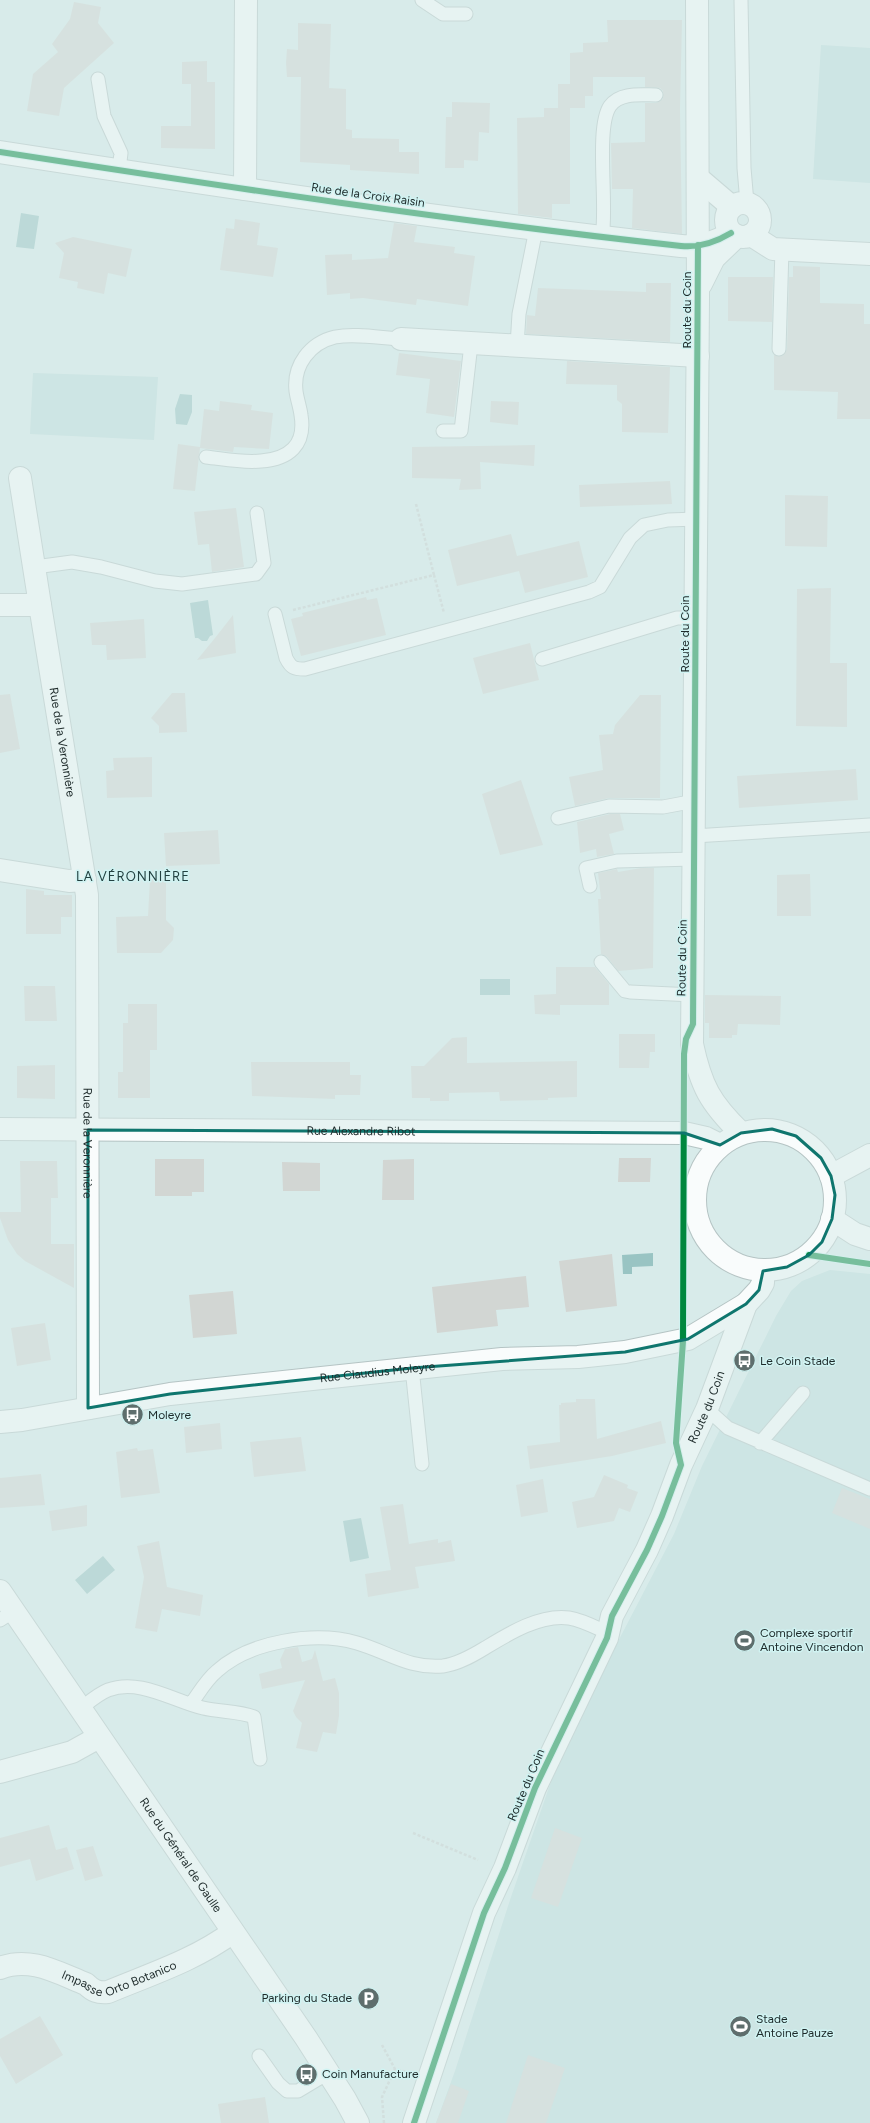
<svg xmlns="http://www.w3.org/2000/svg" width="870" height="2123" font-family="Figtree,sans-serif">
<rect width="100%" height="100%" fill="#d8ebea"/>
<path fill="#bedddd" d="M821,45L870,48V183L813,179Z
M33,373L158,377L154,440L30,434Z
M830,1270L870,1274V2123H436L455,2071L510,1900L563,1747L674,1534L702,1466L776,1316L791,1291L802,1281Z"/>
<path fill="#99c4c3" d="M21,213L39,216L34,249L16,247Z
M180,394L192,395V412L187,425L176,424L175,409Z
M208,600L213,635L210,636L207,641H202L198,638H195L190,603Z
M480,979H510V995H480Z
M653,1253V1266L632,1267V1274H623L622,1255Z
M361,1518L369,1558L350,1562L343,1521Z
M103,1556L115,1570L87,1594L75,1580Z"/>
<path fill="#d2d6d3" d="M74,2L101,7L98,23L114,43L64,88L59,116L27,111L33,74L58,52L52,44L70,19Z
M607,20H682L680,109L682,234L632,228L633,189H612L611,143L645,142V103H656L663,99V91L660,88L645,87V77H593V96H585V108H570V204H552V218L518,214L517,118L544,117V108H558V84H570V53L583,52V43L608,42Z
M298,23L331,24L329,88L346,89V129L352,130V138L399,139V152H419V174L350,170V165L300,162L301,77H287L286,63L287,49L298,50Z
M207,61V82H215V149L161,148V126H191V84H182V62Z
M452,102L490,103L489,133L479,132L478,161L464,160V168H445L446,117H452Z
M235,219L260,223L257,245L278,248L273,277L220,270L226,228L234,229Z
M394,223L417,226L414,242L455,247L454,253L475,256L468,306L417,299L416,305L363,298L350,299V293L327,295L325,255L352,254V260L388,258Z
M73,237L132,249L126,277L108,273L104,294L77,288L78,282L59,278L64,253L55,243Z
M793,266L820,267V303L864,304V324H870V419H837L838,392L774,390V355L782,356L787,349L789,277H793Z
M728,277H773L772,322L728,321Z
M646,283H671L670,342L526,334L527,315L535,316L538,288L646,292Z
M399,353L461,361L454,417L426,413L430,379L396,375Z
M567,361L670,367L668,433L622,432V404L617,400V385L566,384Z
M220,401L252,405L251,410L273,413L269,449L234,447L233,452L200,448L195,491L173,489L178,444L200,447L204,409L219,411Z
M491,401L519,402L518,425L490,422Z
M535,445L534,466L480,462L481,489L459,490L461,479L412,478V447Z
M670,481L672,504L580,507L579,485Z
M785,495L828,496L827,547L785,546Z
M236,508L244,567L212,572L209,544L198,545L194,512Z
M511,534L517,556L579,541L588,577L525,593L519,571L457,586L448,550Z
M831,588L830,663H847V727L796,726L797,589Z
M366,597L367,600L377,598L386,635L301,656L291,619L303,616L302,613Z
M233,615L236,653L197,660L215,638Z
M144,619L146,658L107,660L106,645H92L90,623Z
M530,643L539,680L483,694L473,658Z
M172,693H185L187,732L159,733V726L151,718Z
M10,694L20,749L0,753V695Z
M640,695H661L660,798H609L575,806L569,777L603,770L599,735L613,734L615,725Z
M152,757V797L107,798L106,771L114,770L113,758Z
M856,769L858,800L739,808L737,776Z
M521,780L543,845L500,855L482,794Z
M610,814H620L624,830L609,834L614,854L597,857L596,849L580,853L577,822Z
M218,830L220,864L166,866L164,833Z
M641,868H654L653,968L618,971L607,957L601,954L598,899H601L598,873L617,869L618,872Z
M810,874L811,916H777V875Z
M150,879H166V920L174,928L173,940L161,953H117L116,917L148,916Z
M26,889L44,891V895H72V917H61V934H26Z
M556,967H595L609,984V1005H560V1015L535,1014L534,995L556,994Z
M24,986H55L57,1021H25Z
M705,995L781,996L780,1025L738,1024L737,1035H732V1038H709V1023H705Z
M128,1004H157V1050H150V1098H118V1072H123V1023H128Z
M619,1034H655V1052H650L649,1068H619Z
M467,1037V1063L577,1061V1097L548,1098V1100L500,1101L499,1092L449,1093V1101H430V1098H412L411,1066H424L452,1038Z
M251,1062H350V1075H361L360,1095H335V1099L252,1096Z
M55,1065V1099L17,1098V1066Z
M619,1158H651L650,1182H618Z
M155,1159H204V1192H192V1196H155Z
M414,1159V1200H382L383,1160Z
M20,1161H57L58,1198H51V1244H74V1288L25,1261L17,1254L8,1240L0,1218V1212H21Z
M282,1162L320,1163V1191H283Z
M612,1254L617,1306L566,1312L559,1261Z
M526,1276L529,1307L496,1310L498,1326L437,1333L432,1287Z
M233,1291L237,1334L193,1338L189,1295Z
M45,1323L51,1360L17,1366L11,1328Z
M576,1399H595L597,1439L661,1421L666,1443L612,1456L530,1469L527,1446L560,1442L559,1405H561V1403L576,1402Z
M220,1423L222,1449L186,1453L184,1427Z
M301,1437L306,1471L254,1477L250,1442Z
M137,1448L138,1451L153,1449L160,1493L121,1498L116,1452Z
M41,1474L45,1505L0,1508V1478Z
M604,1475L628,1485L627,1488L638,1492L630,1512L619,1508L614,1521L577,1528L572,1502L594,1497Z
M543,1479L548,1512L521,1517L516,1485Z
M842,1488L870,1499V1529L832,1513Z
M403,1504L409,1544L438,1539V1543L451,1540L455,1561L415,1567L419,1588L368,1597L365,1574L391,1570L380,1507Z
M87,1505V1526L52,1531L49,1511Z
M159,1541L167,1587L203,1595L200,1616L162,1609L157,1632L135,1628L144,1577L137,1546Z
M298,1647L302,1662L312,1659L315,1650L323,1681L335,1678L339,1693V1716L336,1734L323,1732L317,1752L296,1748L302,1723L296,1717L293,1711L305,1680L262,1689L259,1674L282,1668L280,1660L285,1649Z
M49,1825L56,1850L67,1847L74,1869L36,1881L30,1859L0,1867V1838Z
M555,1828L582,1838L558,1907L531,1898Z
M93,1846L103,1876L85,1881L76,1850Z
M40,2016L63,2055L16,2084L0,2056V2039Z
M528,2055L565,2068L546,2123H506Z
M451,2084L469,2091L458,2123H436Z
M265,2097L269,2123H221L218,2104Z"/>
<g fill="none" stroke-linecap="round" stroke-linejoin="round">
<defs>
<path id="service" d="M422,0L443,14H466
M741,0L744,168L747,203
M98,79L104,116L121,153L119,170
M602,237C608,207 595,128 610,106C620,92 641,95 656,95
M517,346L519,314L536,229
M779,349L782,249
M443,431H461L471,344
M206,457C224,459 243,463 261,461C289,459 306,445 301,415C300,407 297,399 296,391C293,365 310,343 335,337C355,333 381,338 401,339
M35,567L72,562L101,567L155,581L182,584L256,574L264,563L257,513
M275,614L286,658C291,668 294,669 305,669L589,592L600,587L630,538L644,525L668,520L697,519
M542,659L677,618H696
M558,818L609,806L663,807L695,801
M694,836L870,825
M590,886L586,868L617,861L694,859
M601,962L625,991L630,992L693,995
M412,1368L422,1464
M707,1409L728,1428L870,1489
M760,1443L803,1393
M0,1620L14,1611
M191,1704C199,1693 206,1680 217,1671C250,1641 315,1631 357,1643C388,1652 409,1669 443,1666C458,1664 472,1656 485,1648C508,1634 540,1614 569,1618C582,1620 595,1627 608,1633
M80,1709C89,1702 98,1694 108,1690C140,1678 173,1701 203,1708C219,1712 239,1711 254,1717L260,1759
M259,2056L278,2083L287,2091H298L328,2073"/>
<g id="minor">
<path d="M0,152C227,187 453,221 681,246C700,248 716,242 731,233"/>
<path d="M245,189L246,0"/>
<path d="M751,235L773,249L870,254"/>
<path d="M401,339L698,356"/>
<path d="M20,478L40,605"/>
<path id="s1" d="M0,605H40L87,895L88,1408"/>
<path d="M0,870L69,881L85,880"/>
<path id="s2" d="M0,1129L684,1133L706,1138L720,1145"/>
<path d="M831,1176L870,1155"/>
<path id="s3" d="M0,1422L22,1420L170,1394L502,1359L578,1357L625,1352L688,1339L746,1304"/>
<path d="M0,1772L72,1752L99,1737"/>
<path id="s4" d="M0,1968C30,1956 58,1973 86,1984C93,1991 98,1993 108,1992C151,1974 195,1960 233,1932"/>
</g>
<g id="tertiary">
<path d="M832,1219L855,1234L870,1239"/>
<path id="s5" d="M0,1591L306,2038L345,2099L358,2123"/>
</g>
<g id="secondary">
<path d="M697,0L698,298L692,1044C701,1086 710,1103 741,1133"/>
<path d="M698,178L732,207"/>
<circle cx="743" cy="220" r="17"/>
<path d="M701,284L714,258L737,236"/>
<circle cx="765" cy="1200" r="70"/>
<path id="s6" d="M414,2123L484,1913L505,1868L535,1788L607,1638L612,1616L647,1550L662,1516L681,1465L707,1409L746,1304L759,1290L763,1283V1271"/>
</g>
</defs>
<use href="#service" stroke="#b5c4c4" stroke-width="15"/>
<use href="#minor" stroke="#b5c4c4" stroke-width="24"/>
<use href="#tertiary" stroke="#b5c4c4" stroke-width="24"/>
<use href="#secondary" stroke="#b5c4c4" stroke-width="24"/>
<path stroke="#cad1d0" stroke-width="2.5" stroke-dasharray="3 2" stroke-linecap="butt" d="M416,504L434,575
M293,610L434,575L444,613
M413,1833L478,1860
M382,2045L395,2069L407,2072
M384,2123L382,2097L395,2069"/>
<use href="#service" stroke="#f9fcfc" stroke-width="13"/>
<use href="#minor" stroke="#f9fcfc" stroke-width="22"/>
<use href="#tertiary" stroke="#f9fcfc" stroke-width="22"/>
<use href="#secondary" stroke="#f9fcfc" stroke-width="22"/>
<defs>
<path id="cycleway" d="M0,152C227,187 453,221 681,246C700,248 716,242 731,233
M809,1255L870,1264
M414,2123L484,1913L505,1868L535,1788L607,1638L612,1616L647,1550L662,1516L681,1465L676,1443L683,1341L684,1054L686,1039L693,1024L698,245"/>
</defs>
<use href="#cycleway" stroke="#d0f3f2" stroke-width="8"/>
<use href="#cycleway" stroke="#00873e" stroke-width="6"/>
</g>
<path d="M0 0H870V2123H0ZM772,1129L796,1136L821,1158L831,1176L835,1195L832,1219L822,1242L809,1255L787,1267L763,1271L759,1290L746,1304L688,1339L625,1352L412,1368L170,1394L88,1408V1130L684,1133L720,1145L741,1133Z" fill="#d8ebea" fill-opacity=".55" fill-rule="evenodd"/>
<path fill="none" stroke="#0f766e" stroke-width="3" stroke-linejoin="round" d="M772,1129L796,1136L821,1158L831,1176L835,1195L832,1219L822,1242L809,1255L787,1267L763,1271L759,1290L746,1304L688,1339L625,1352L412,1368L170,1394L88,1408V1130L684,1133L720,1145L741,1133Z"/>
<defs>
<symbol id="bus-disc" viewBox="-11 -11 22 22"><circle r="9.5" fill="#5e6e6d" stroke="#d0f3f2"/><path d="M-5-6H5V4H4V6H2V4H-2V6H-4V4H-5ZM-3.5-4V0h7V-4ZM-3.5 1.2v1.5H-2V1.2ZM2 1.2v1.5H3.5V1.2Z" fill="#fff"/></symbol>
<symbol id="stadium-disc" viewBox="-11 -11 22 22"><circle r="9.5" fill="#5e6e6d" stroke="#d0f3f2"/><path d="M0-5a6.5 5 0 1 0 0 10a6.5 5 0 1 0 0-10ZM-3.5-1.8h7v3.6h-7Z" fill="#fff"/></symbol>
<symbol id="parking-disc" viewBox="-11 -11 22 22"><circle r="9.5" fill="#5e6e6d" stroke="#d0f3f2"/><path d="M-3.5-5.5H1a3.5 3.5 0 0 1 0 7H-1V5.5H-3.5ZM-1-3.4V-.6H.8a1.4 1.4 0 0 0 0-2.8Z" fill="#fff"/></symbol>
</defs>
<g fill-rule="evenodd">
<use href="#bus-disc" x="732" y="1348" width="25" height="25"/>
<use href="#bus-disc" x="120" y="1402" width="25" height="25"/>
<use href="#stadium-disc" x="732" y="1628" width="25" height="25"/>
<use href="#parking-disc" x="356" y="1986" width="25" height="25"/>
<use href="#stadium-disc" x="728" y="2014" width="25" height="25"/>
<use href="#bus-disc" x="294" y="2062" width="25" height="25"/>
</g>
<g text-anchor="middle" stroke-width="3" stroke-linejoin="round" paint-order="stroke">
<g font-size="12" fill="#1d2a2a" stroke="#d0f3f2">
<text transform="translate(368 195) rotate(8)" y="4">Rue de la Croix Raisin</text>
<text transform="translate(687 310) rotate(-90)" y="4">Route du Coin</text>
<text transform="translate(685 634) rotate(-90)" y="4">Route du Coin</text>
<text dy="4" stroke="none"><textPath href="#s1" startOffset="179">Rue de la Veronnière</textPath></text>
<text transform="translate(682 958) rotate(-89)" y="4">Route du Coin</text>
<text dy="4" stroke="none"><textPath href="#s2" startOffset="361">Rue Alexandre Ribot</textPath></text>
<text dy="4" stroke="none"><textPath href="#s1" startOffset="582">Rue de la Veronnière</textPath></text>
<text dy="4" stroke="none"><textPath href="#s3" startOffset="381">Rue Claudius Moleyre</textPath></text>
<text dy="4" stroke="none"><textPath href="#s6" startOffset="775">Route du Coin</textPath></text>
<text transform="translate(526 1785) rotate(-67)" y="4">Route du Coin</text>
<text dy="4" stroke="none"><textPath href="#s5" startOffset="320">Rue du Général de Gaulle</textPath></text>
<text dy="4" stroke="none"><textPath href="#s4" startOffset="126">Impasse Orto Botanico</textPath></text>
</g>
<g font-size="12" fill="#1d2a2a" stroke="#d0f3f2" text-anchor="start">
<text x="760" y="1365">Le Coin Stade</text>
<text x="148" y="1419">Moleyre</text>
<text x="760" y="1637">Complexe sportif<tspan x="760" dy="14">Antoine Vincendon</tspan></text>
<text x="352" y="2002" text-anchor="end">Parking du Stade</text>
<text x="756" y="2023">Stade<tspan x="756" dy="14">Antoine Pauze</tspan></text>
<text x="322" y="2078">Coin Manufacture</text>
</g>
<g font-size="13" letter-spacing="1" fill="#234141" stroke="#d0f3f2">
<text x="133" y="881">LA VÉRONNIÈRE</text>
</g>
</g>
</svg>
